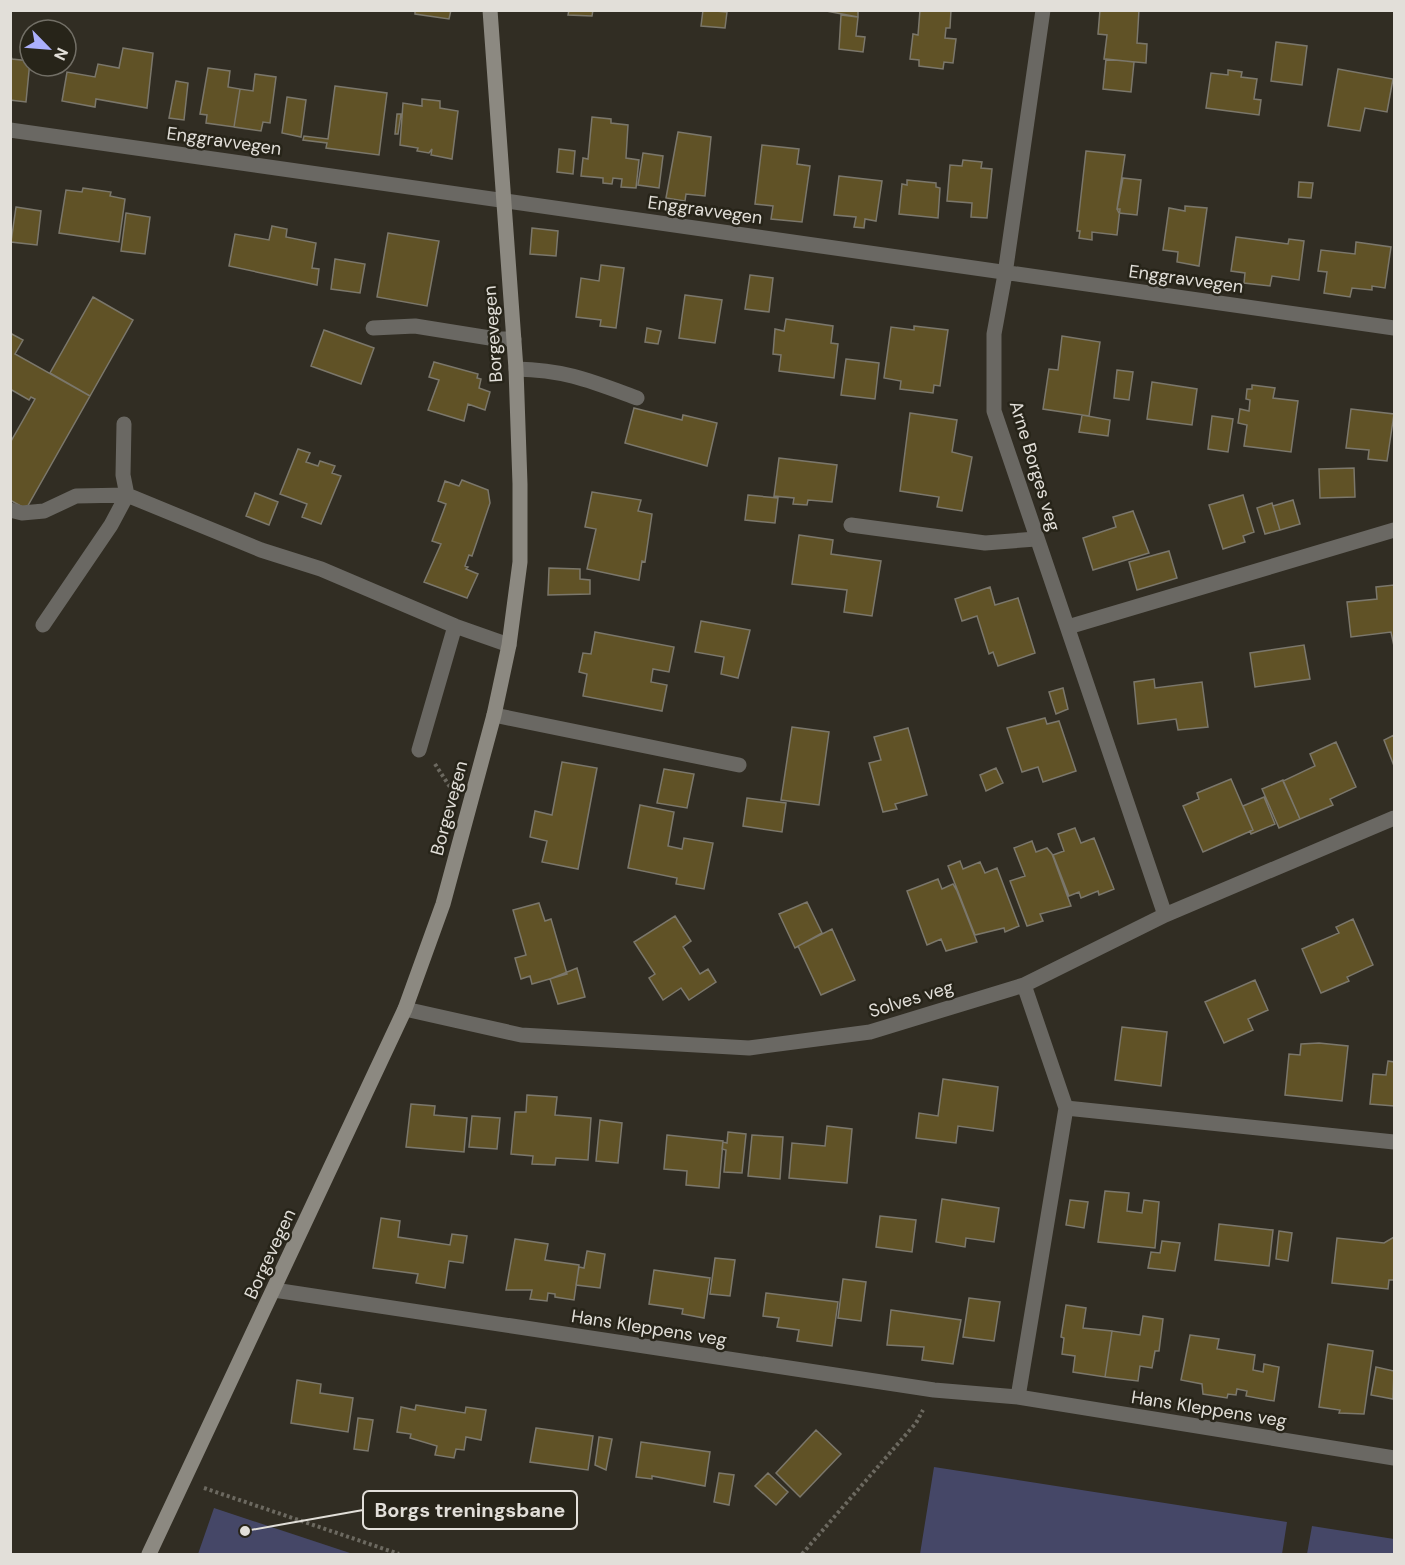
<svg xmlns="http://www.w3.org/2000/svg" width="1405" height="1565" font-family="'DM Sans',sans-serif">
<rect width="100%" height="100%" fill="#312d23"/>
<path fill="#454767" d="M934,1467L1287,1522L1282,1554H920Z
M214,1508L353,1554H198Z
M1312,1526L1394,1539V1554H1307Z"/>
<path fill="#605226" stroke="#7b776b" stroke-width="1.5" d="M415,10H451L449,19L415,14Z
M569,10H593L592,16L568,15Z
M703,10L727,12L725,28L701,26Z
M821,10H858V17Z
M920,10H951L950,28H946L945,38L956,39L953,63L944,62L943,69L919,66V60L910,59L913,34L918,35Z
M1100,10H1139L1137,43L1147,44L1146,63L1104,59L1107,35L1098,34Z
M841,15L858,17L856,36L865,37L863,52L839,49Z
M1276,42L1307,46L1302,85L1271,81Z
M123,48L153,53L147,108L96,99L95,107L62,101L67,72L95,77L98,64L119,68Z
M10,54L12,59L30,61L26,102L10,100Z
M1106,59L1134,62L1131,92L1103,89Z
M208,68L230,71L228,87L240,89L234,127L206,123L207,115L200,114Z
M1338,69L1393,79L1387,112L1365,108L1360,131L1328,126Z
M1228,70L1242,72L1241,77L1257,79L1254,99L1261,100L1259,115L1206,108L1211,73L1228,75Z
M255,74L276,77L270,123L263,122L261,131L234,127L240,89L253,91Z
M176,81L188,83L184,120L169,118Z
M335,86L387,93L379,155L326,148L327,143L303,140L304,136L328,139Z
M287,97L306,100L301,137L282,133Z
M422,99L440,101V108L458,111L452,159L431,155L432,149L429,153L417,151L418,148L400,145L403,103L422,106Z
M397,114H401L398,134H395Z
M592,117L611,119V123L628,125L626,158L639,160L636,188L621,187L622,179L613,178L612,184L603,183V178L581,176L583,158L588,159Z
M678,132L711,137L705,196L686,194L685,201L666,198Z
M762,145L799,149L797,164L810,166L802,222L771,219L773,206L755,204Z
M559,149L575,151L573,174L557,172Z
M1086,151L1125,155L1117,209H1120L1117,235L1092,232V240L1079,238L1080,231H1077Z
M643,153L663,156L659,188L638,185Z
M963,160L982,162L981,168L992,169L987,218L971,217L972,203L947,201L950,165L962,166Z
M839,176L882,181L876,221L865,219L864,228L854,227L856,217L834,215Z
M1123,178L1141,180L1137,215L1119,213L1117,209Z
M907,180L936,183V187L940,188L938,218L899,214L902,184L907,185Z
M1299,182L1313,183L1311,198L1298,197Z
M83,188L111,192L110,196L125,199L119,242L59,233L66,190L82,192Z
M1185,206L1207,208L1199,266L1177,262L1178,252L1163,250L1169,208L1185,211Z
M16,207L41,211L37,245L11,242Z
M126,213L150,217L145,254L121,251Z
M272,226L287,229L286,237L316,243L312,268L319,269L317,285L229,266L235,234L269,240Z
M532,228L558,231L556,256L530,254Z
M388,233L439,241L427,306L377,297Z
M1236,237L1288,244L1289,239L1304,241L1299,280L1272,276L1270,286L1244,283L1245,273L1231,271Z
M1356,242L1391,247L1385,288L1372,286V290L1352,288L1350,297L1324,293L1327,272L1318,271L1321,250L1355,254Z
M335,259L365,264L360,293L331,289Z
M601,265L624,268L616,328L600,326L601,320L576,317L581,278L599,281Z
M750,275L773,278L769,312L745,309Z
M685,295L722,300L715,343L679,338Z
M93,297L133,320L90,396L50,373Z
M786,319L833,326L831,343L838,344L834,378L779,371L781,355L773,354L775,329L784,331Z
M914,326L948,330L940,386L934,385L933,393L900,389L901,381L884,378L891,327L914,330Z
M647,328L661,331L658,344L645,342Z
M324,330L374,348L361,384L311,366Z
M10,333L23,340L15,354L90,396L26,509L10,500V443L35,399L31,397L29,400L10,389Z
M1062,336L1100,342L1089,416L1043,409L1049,369L1058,370Z
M846,359L879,363L875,399L841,395Z
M434,362L478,374L477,378L481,379L479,388L490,392L485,410L468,404L464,421L428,410L439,380L429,377Z
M1117,370L1133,372L1129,400L1114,398Z
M1152,382L1197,389L1192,425L1147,419Z
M1252,385L1275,388L1273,398L1298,401L1291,452L1244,446L1247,425L1238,423L1240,409L1249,411L1250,400L1246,399L1247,389H1252Z
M634,408L682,420L683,415L717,423L707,466L625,443Z
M1351,409L1394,414L1387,461L1368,459L1369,450L1346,448Z
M910,413L957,420L952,452L972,457L962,511L937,507L939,497L900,491Z
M1082,415L1110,420L1108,436L1079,432Z
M1212,416L1233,419L1228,452L1208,449Z
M298,449L310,453L306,462L318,466L320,461L335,466L332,473L341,476L321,524L302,517L307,504L280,494Z
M779,458L837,465L832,502L808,500L807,505L793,504L794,498L774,496Z
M1354,468L1355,497L1320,498L1319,469Z
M462,480L488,490L490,503L472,556L469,555L465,566L468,567L466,569L478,574L467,598L424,582L441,544L432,541L446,504L438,501L445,481L459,486Z
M592,492L641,500L638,511L652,514L645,562L642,561L639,580L587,569L596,529L585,527Z
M255,493L278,502L269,525L246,516Z
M748,495L778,498L775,523L745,520Z
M1243,495L1254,532L1243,536L1245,542L1223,549L1209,505Z
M1293,500L1300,524L1280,530L1273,506Z
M1272,503L1280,530L1265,534L1257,508Z
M1133,511L1149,553L1093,570L1083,538L1116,527L1113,517Z
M799,535L833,540L831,554L881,561L872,616L844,612L847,590L792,584Z
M1169,551L1177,578L1137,590L1129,562Z
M549,568L580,569V579L590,580V594L548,595Z
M1394,585V646L1391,632L1351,637L1347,602L1377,599L1376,587Z
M990,587L995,605L1018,598L1035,653L998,666L993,652L989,654L977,616L962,621L955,599Z
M701,621L750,630L738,678L721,674L724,657L695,652Z
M595,632L674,647L669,672L653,669L651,682L667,685L662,711L583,696L587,674L579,672L583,653L591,654Z
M1304,645L1310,679L1255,687L1250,653Z
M1154,679L1155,688L1202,682L1208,727L1178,730L1176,719L1138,724L1134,682Z
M1063,688L1068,709L1056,714L1049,692Z
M1045,718L1047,724L1059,721L1076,771L1043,782L1038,767L1022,772L1007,728Z
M792,727L829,732L819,805L781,800Z
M908,728L927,795L895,804L897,809L883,812L869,763L881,760L874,737Z
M1394,735V766L1384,740Z
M1336,742L1356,787L1330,799L1333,805L1300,819L1283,781L1315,766L1310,754Z
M562,762L597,768L578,869L542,862L547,841L530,837L535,811L552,815Z
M996,768L1003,783L986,791L980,775Z
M664,769L694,774L687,808L657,803Z
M1231,779L1253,830L1203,852L1183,806L1199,799L1197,793Z
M1283,780L1300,819L1279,828L1262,789Z
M1264,797L1275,824L1251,834L1250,831L1253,830L1243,806Z
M747,798L786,803L782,832L743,826Z
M640,805L674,812L668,846L682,849L684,838L713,843L704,889L676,884L677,878L628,868Z
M1075,828L1081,843L1094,838L1114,889L1099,895L1098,891L1081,898L1079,892L1069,896L1053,855L1064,851L1058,834Z
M1032,841L1036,852L1047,848L1052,854L1071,906L1040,914L1043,921L1027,926L1010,881L1025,876L1014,848Z
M960,861L963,869L980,862L985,873L997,868L1019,926L1005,932L1004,928L975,935L948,866Z
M938,879L942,889L953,884L957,891L977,942L946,951L941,939L927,945L907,891Z
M807,902L822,933L795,948L779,914Z
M539,903L545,921L551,919L567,974L532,984L530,976L521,979L515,958L526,955L513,910Z
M675,916L691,941L683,947L700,974L708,969L716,982L689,1000L681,988L663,1000L649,978L655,974L634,942Z
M1353,919L1373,965L1347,977L1349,981L1321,993L1302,949L1339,933L1336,927Z
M832,929L855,980L821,995L798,946Z
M577,968L585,997L558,1004L550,979Z
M1255,980L1268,1010L1248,1019L1253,1030L1224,1043L1205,1002Z
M1122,1027L1167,1032L1161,1086L1115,1080Z
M1319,1043L1348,1046L1342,1101L1285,1095L1289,1054L1300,1055L1301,1044Z
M1388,1061L1394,1062V1106L1370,1104L1373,1074L1386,1075Z
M943,1079L998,1087L993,1131L958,1126L956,1143L916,1138L919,1113L938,1116Z
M527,1095L557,1097L555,1115L591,1118L588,1160L556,1158L555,1165L532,1164L533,1156L511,1154L515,1112H526Z
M411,1104L435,1106L434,1115L467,1118L464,1152L406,1147Z
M472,1116L500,1118L497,1149L469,1147Z
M600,1120L622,1123L618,1163L596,1161Z
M827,1126L852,1129L847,1183L789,1178L792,1143L825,1146Z
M728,1132L746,1134L742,1173L724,1172L726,1150L722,1149L723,1142L727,1143Z
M667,1135L723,1141L719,1188L686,1185L687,1171L664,1169Z
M752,1135L783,1137L780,1179L748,1176Z
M1105,1191L1129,1193L1127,1211L1142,1213L1144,1200L1159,1202L1155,1248L1098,1242Z
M942,1199L999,1208L994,1242L966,1238L965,1247L936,1242Z
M1070,1200L1088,1202L1084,1228L1066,1225Z
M880,1216L916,1220L912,1252L876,1247Z
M381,1218L400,1221L398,1237L450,1245L452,1234L467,1236L463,1263L449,1261L445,1288L416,1283L418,1274L373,1268Z
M1219,1224L1273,1230L1269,1266L1215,1260Z
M1279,1231L1292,1233L1288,1261L1276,1259Z
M1394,1237V1280H1389L1388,1289L1332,1283L1337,1238L1384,1243Z
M515,1239L548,1244L545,1260L579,1265L574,1300L555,1297V1294L548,1293L547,1301L530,1299L532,1290H506Z
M1162,1241L1180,1243L1175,1271L1148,1268L1151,1252L1160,1253Z
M587,1251L605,1254L600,1288L576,1285L579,1267L584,1268Z
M715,1258L735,1260L730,1296L710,1294Z
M654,1270L710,1278L704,1318L682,1314L683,1309L649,1304Z
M843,1279L866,1282L861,1321L838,1318Z
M766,1293L838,1302L832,1346L797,1341L799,1330L777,1327L779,1318L763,1316Z
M969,1298L1000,1302L994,1341L963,1337Z
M1066,1305L1086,1308L1083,1328L1112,1331L1105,1377L1073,1372L1075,1356L1062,1354L1064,1338L1061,1337Z
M891,1310L961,1320L953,1364L922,1360L924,1347L887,1345Z
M1143,1316L1163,1319L1159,1351H1155L1152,1368L1140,1366L1138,1381L1105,1377L1112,1331L1140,1335Z
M1190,1335L1219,1339L1217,1349L1255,1355L1253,1370L1263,1372L1264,1364L1279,1367L1274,1401L1246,1396L1247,1391L1237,1389L1236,1395L1228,1394L1227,1398L1203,1394L1202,1384L1181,1380Z
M1328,1344L1373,1351L1364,1414L1339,1413L1340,1410L1319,1407Z
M1376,1367L1394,1371L1393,1399L1371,1395Z
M297,1380L321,1384L320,1393L353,1398L348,1432L291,1423Z
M416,1405L465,1413L466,1407L486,1410L481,1440L466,1437L464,1450L456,1449L454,1458L435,1455L437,1446L410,1438L411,1434L397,1432L401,1407L415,1410Z
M358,1418L373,1420L368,1451L354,1449Z
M536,1428L593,1436L588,1470L530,1462Z
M816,1430L841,1454L800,1497L776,1473Z
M599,1437L612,1439L606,1470L595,1465Z
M641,1442L710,1452L705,1486L652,1476V1479L636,1477Z
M719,1473L734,1475L729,1505L714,1502Z
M768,1473L788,1492L776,1505L755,1486Z"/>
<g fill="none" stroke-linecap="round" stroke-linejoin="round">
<path stroke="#6c6960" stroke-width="4" stroke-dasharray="3 3" stroke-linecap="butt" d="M435,764L452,790
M204,1488L399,1554
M802,1554L916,1423L923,1410"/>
<path stroke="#6a6863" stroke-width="15" d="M373,328L415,326L496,339H514
M516,369C566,370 591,381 637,398
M10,510L22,513L44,511L76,496L127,495L261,550L321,569L455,626L509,645
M851,525L985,543L1036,539
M43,625L111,525L127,495L123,475L124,424
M494,715L739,765
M419,750L455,626"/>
<path stroke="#6a6863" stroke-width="15" d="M1043,10L1005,274L994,334V411L1165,915
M10,130L1394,328
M1068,627L1394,530
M405,1009L521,1035L749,1048L870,1032L1024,985L1165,915L1394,818
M1066,1108L1394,1142
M274,1290L934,1390L1018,1397L1394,1458
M1018,1397L1066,1108L1024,985"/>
<path stroke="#8c8981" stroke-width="15" d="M149,1554L405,1009L443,904L494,715L509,645L520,562V484L516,369L490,10"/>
</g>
<g text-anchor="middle" stroke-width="5" stroke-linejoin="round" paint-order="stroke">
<g font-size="18" fill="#e2dfd9" stroke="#272419">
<text transform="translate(224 141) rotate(8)" y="6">Enggravvegen</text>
<text transform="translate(705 210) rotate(8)" y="6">Enggravvegen</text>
<text transform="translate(1186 279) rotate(8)" y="6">Enggravvegen</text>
<text transform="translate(493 334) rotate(-94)" y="6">Borgevegen</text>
<text transform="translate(1035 466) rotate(73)" y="6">Arne Borges veg</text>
<text transform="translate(449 808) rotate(-75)" y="6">Borgevegen</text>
<text transform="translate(911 999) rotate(-17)" y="6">Solves veg</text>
<text transform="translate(270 1254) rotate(-65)" y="6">Borgevegen</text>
<text transform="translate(649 1328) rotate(9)" y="6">Hans Kleppens veg</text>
<text transform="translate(1209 1409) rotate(9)" y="6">Hans Kleppens veg</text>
</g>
</g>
<path fill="none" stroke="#e2dfd9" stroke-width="2" d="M245 1531L363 1510"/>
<circle fill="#e2dfd9" stroke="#272419" stroke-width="2" cx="245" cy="1531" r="6"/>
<rect fill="#272419" stroke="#e2dfd9" stroke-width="2" x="363" y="1491" width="214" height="38" rx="6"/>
<g font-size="20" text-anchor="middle" font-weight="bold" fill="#e2dfd9">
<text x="470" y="1517">Borgs treningsbane</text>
</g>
<rect width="1405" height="1565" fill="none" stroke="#e2dfd9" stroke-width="24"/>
<g transform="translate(48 48) rotate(115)"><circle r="28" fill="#272419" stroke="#726f66" stroke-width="1.5"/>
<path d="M0-4.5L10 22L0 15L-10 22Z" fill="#abaffb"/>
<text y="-9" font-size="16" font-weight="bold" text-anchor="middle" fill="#e2dfd9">N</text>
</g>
</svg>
